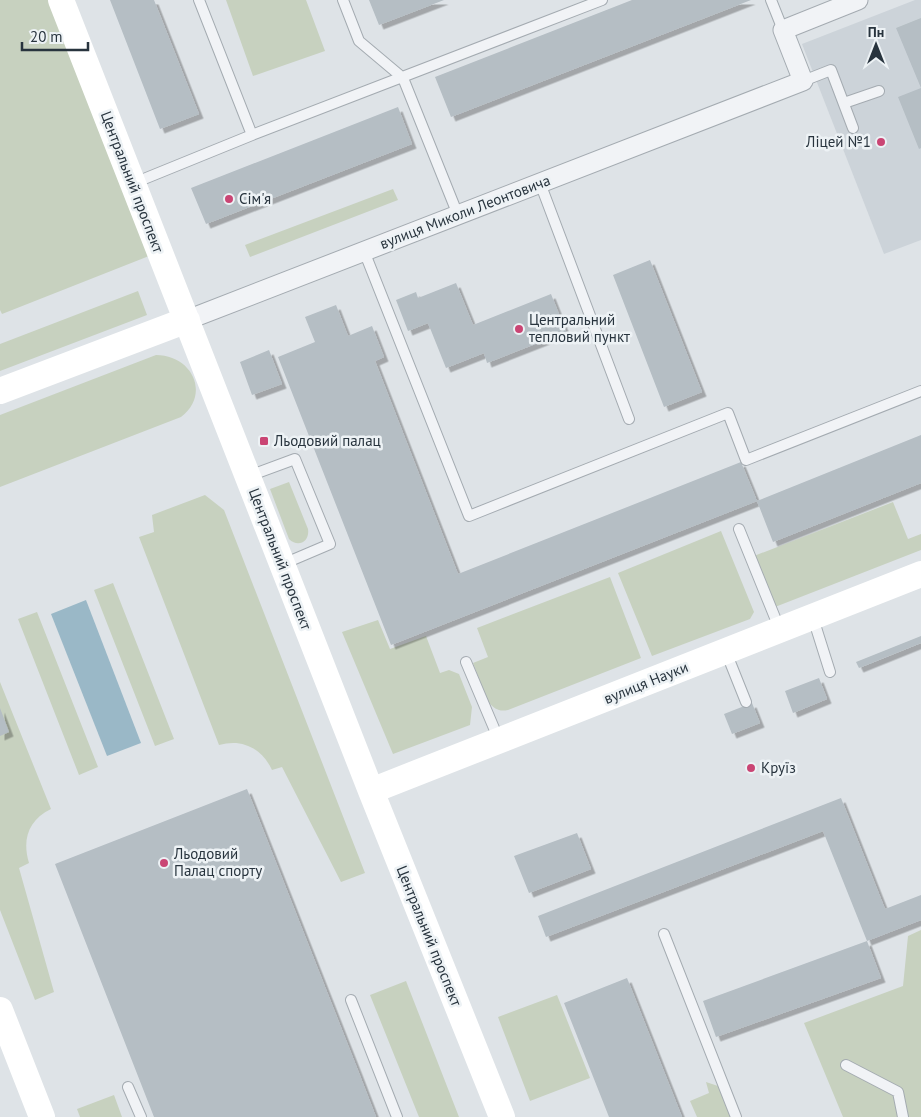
<svg xmlns="http://www.w3.org/2000/svg" width="921" height="1117" font-family="'PT Sans',sans-serif">
<defs>
<filter id="shadow"><feDropShadow dx="4.5" dy="4.5" stdDeviation="0" flood-color="#0004"/></filter>
</defs>
<rect width="100%" height="100%" fill="#dee3e7"/>
<path fill="#ccd3d9" d="M915,0H921V240L884,254L802,44Z"/>
<path fill="#c7d1bf" d="M0,0H50L149,256L2,314L0,310Z
M226,0H306L325,51L253,76Z
M393,189L398,200L250,257L245,245Z
M138,291L147,315L0,371V344Z
M156,355C192,355 211,394 181,417L0,487V415Z
M289,482L308,529C310,542 298,548 289,539L270,489Z
M205,495L224,510L365,873L341,882L282,767L272,770C262,749 243,738 219,745L139,537L154,532L152,515Z
M893,502L908,539L921,534V550L775,607L754,556Z
M721,531L754,612L750,619L652,656L618,573Z
M610,577L641,658L508,710C499,712 495,709 488,702L473,663L488,657L477,628Z
M113,583L174,739L155,746L94,590Z
M37,612L98,767L79,775L18,619Z
M378,620L390,649L426,636L440,673L449,670L459,674L472,707L470,725L393,754L342,632Z
M0,682L51,809C28,820 22,840 29,863L19,868L54,992L35,1000L0,910Z
M921,930V1117H843L804,1023L903,986L908,936Z
M406,981L459,1117H419L370,995Z
M557,995L590,1078L530,1101L498,1017Z
M706,1082L721,1087L731,1117H697L690,1101L709,1093Z
M114,1095L122,1117H80L77,1109Z"/>
<path fill="#9ab8c7" d="M86,600L141,743L107,756L51,614Z"/>
<path fill="#b5bec4" filter="url(#shadow)" d="M110,0H154L199,114L160,129Z
M369,0H444L379,25Z
M632,0H751L451,117L435,77Z
M921,18V148L919,149L898,97L921,88L896,28Z
M398,107L412,144L206,224L191,188Z
M650,260L702,392L664,407L613,275Z
M456,283L473,325L551,294L566,332L487,363L484,353L446,368L428,323L408,331L396,300L416,292L418,298Z
M336,305L348,336L372,326L384,357L375,361L458,574L741,462L757,501L391,645L278,357L315,342L305,317Z
M269,350L282,384L252,395L240,362Z
M921,435V483L773,542L757,501Z
M921,636V643L859,668L856,662Z
M819,678L827,699L793,713L785,691Z
M752,703L760,723L732,734L724,714Z
M0,708L9,732L0,736Z
M247,789L357,1068L376,1117H154L55,864Z
M841,798L885,909L921,895V920L867,941L823,831L546,937L538,916Z
M577,833L591,869L529,893L514,856Z
M867,941L881,978L716,1037L703,1001Z
M627,978L682,1117H609L564,1003Z"/>
<g fill="none" stroke-linecap="round" stroke-linejoin="round">
<defs>
<path id="lane" d="M199,0L252,135
M343,0L359,41L403,78L458,215
M771,0L783,30
M803,81L831,70L853,128
M844,103L879,91
M134,183L252,135L602,0
M540,183L629,419
M364,251L469,516L728,413L746,460L921,391
M249,476L295,459L330,544L283,564
M739,529L780,630
M813,618L830,672
M726,652L746,702
M466,662L499,740
M664,934L736,1117
M351,1000L397,1117
M846,1065L898,1092L903,1117
M128,1087L141,1117"/>
<path id="street" d="M187,320L803,81L783,30L858,0"/>
</defs>
<use href="#lane" stroke="#a4abb1" stroke-width="12"/>
<use href="#street" stroke="#a4abb1" stroke-width="21"/>
<use href="#lane" stroke="#f1f3f6" stroke-width="10"/>
<use href="#street" stroke="#f1f3f6" stroke-width="19"/>
<path stroke="#fff" stroke-width="26" d="M61,0L371,791L502,1117
M0,391L187,320
M371,791L921,574
M0,1010L42,1117"/>
</g>
<g fill="#ca4574" stroke="#edf2f5" stroke-width="2">
<circle cx="881" cy="142" r="5"/>
<circle cx="229" cy="199" r="5"/>
<circle cx="519" cy="329" r="5"/>
<rect x="259" y="436" width="10" height="10" rx="2.5"/>
<circle cx="751" cy="768" r="5"/>
<circle cx="164" cy="863" r="5"/>
</g>
<g text-anchor="middle" stroke-width="5" stroke-linejoin="round" paint-order="stroke">
<g font-size="15" fill="#28343e" stroke="#edf2f5" text-anchor="start">
<text x="871" y="147" text-anchor="end">Ліцей №1</text>
<text x="239" y="204">Сім'я</text>
<text x="529" y="325">Центральний<tspan x="529" dy="17">тепловий пункт</tspan></text>
<text x="274" y="446">Льодовий палац</text>
<text x="761" y="773">Круїз</text>
<text x="174" y="859">Льодовий<tspan x="174" dy="17">Палац спорту</tspan></text>
</g>
<g font-size="15" fill="#28343e" stroke="#edf2f5">
<text transform="translate(132 182) rotate(69)" y="5">Центральний проспект</text>
<text transform="translate(465 212) rotate(-21)" y="5">вулиця Миколи Леонтовича</text>
<text transform="translate(280 559) rotate(69)" y="5">Центральний проспект</text>
<text transform="translate(646 683) rotate(-22)" y="5">вулиця Науки</text>
<text transform="translate(429 936) rotate(68)" y="5">Центральний проспект</text>
</g>
</g>
<g transform="translate(876 45)" stroke="#edf2f5" stroke-width="4" paint-order="stroke">
<path d="M0-4L9 19L0 12L-9 19Z" fill="#28343e"/>
<text y="-8" font-size="14" font-weight="bold" text-anchor="middle" fill="#28343e">Пн</text>
</g>
<path d="M22 42v8h66v-8" fill="none" stroke="#28343e" stroke-width="2.5"/>
<text x="30" y="42" font-size="15" fill="#28343e" stroke="#edf2f5" stroke-width="4" paint-order="stroke">20 m</text>
</svg>
